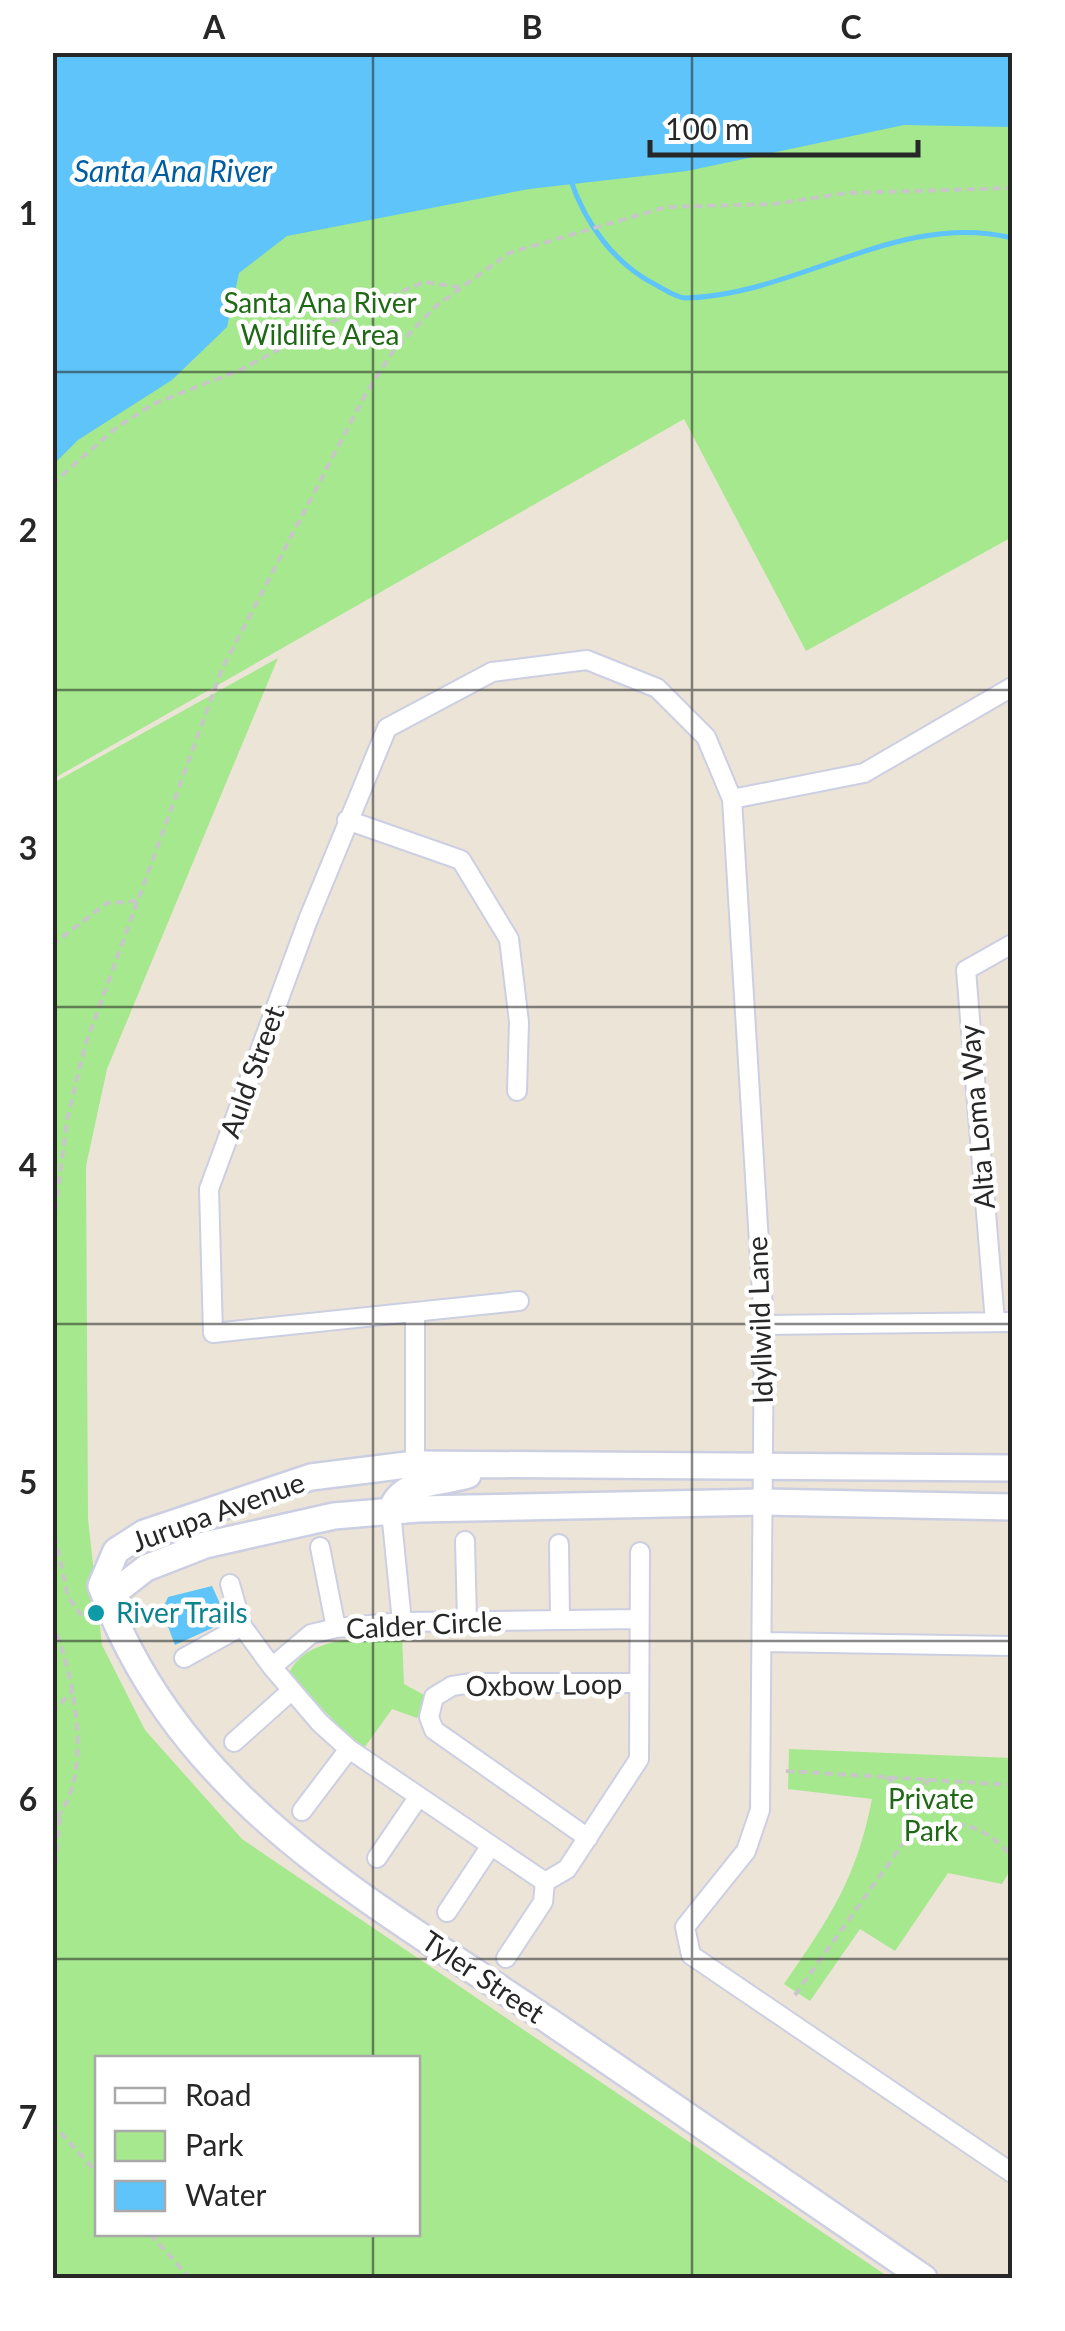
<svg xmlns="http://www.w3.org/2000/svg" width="1065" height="2331" font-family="Lato,sans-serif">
<rect width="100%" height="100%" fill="#ece4d7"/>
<path fill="#a5e88d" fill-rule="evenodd" d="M53,53H1012V537L806,651L684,419L53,779Z
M278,658L107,1069L86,1166L88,1519L102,1645L145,1730L242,1839L890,2278H53V783ZM98,2058H418V2234H98Z
M402,1636L404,1684L426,1696L417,1718L392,1709L362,1751L289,1673C309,1634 363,1640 402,1636Z
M789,1749L1012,1758V1867L1002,1884L948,1873L895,1951L860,1929L810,2001L784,1984C830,1917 856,1880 872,1799L788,1789Z"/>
<path fill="#5ec4f9" d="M53,52L1012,53V127L904,125L687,171L529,189L287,236L239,273L227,327L172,380L78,440L53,465Z
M212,1586L228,1621L175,1645L162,1611L168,1597Z"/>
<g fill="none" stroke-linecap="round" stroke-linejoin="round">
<path stroke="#5ec4f9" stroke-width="5" d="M570,178C585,224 615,265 658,286C667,291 677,298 686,298C797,295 901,210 1012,238"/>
<defs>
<path id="street" d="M732,799L864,773L1012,687
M347,820L461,860L509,939L519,1022L517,1091
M519,1301L213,1333L209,1189L308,920L387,728L492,672L587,660L657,688L706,737L732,799L764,1325L760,1810L746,1851L685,1927L691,1955L1012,2173
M415,1312V1464
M995,1322L966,970L1012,944
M764,1325L1012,1322
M391,1511L402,1622
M465,1541L467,1621
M559,1544L560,1620
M320,1547L336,1628
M230,1584L242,1626L272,1667
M765,1642L1012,1646
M184,1658L242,1626
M234,1742L291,1691
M302,1811L349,1749
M588,1838L434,1730L429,1717L434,1697L452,1686L472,1683H639
M377,1858L417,1799
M545,1882L349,1749L320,1723L272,1667L311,1634L336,1628L402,1622L639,1619
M545,1882L567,1869L639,1759L640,1552
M447,1912L490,1847
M506,1958L543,1902L545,1882"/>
<path id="secondary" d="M391,1511C400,1479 441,1484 468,1475
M112,1608L119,1589L146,1568L205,1545L334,1516L418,1509L763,1502L1012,1507
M924,2278C799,2193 674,2107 549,2021C368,1898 182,1803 101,1586L116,1551L144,1533L311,1477L415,1464L1012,1468"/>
</defs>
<use href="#street" stroke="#cccfe2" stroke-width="22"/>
<use href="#secondary" stroke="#cccfe2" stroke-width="30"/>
<path stroke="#c7c7c7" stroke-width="4" stroke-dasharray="8 5" stroke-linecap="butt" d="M52,484L116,428L153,404L240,370L325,325L424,282L459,287
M52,945L107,903L137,901
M52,1496L54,1221L67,1120L85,1046L222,669L365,395L393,351L436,306L509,253L666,207L774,204L846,193L1012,188
M52,1523L68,1597L82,1616L93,1613
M52,1622C73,1670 97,1781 52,1822
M52,1713L73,1690
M786,1771L1012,1785
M887,1777L904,1794L912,1829
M908,1805L929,1779
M52,1903L60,1815
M795,1995L912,1831C953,1817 984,1823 1012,1857
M52,2123L98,2174
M150,2234L190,2278"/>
<use href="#street" stroke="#fff" stroke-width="18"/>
<use href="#secondary" stroke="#fff" stroke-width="25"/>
</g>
<path fill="none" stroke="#272727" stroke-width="2.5" stroke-opacity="0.55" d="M373,52V2058M692,52V2278M52,372H1012M52,690H1012M52,1007H1012M52,1324H1012M52,1641H1012M52,1959H1012M373,2234V2278"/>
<circle fill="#0f9aa8" stroke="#fff" stroke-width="4" cx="96" cy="1613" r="10"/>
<g text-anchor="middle" stroke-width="9" stroke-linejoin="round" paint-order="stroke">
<g font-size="28" fill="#1e6913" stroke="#fff">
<text x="320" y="313">Santa Ana River<tspan x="320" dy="32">Wildlife Area</tspan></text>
<text x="931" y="1809">Private<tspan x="931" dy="32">Park</tspan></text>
</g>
<g font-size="28" fill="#272727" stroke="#fff">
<text transform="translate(252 1072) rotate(-70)" y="10">Auld Street</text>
<text transform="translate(977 1117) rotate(-95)" y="10">Alta Loma Way</text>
<text transform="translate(760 1320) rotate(-92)" y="10">Idyllwild Lane</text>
<text transform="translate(218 1512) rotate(-20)" y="10">Jurupa Avenue</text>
<text transform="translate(424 1625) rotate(-3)" y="10">Calder Circle</text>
<text transform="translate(544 1685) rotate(-1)" y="10">Oxbow Loop</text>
<text transform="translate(483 1977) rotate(34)" y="10">Tyler Street</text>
</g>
<g font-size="28" fill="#0d838f" stroke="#fff" text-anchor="start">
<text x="116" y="1623">River Trails</text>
</g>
<g font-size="30" font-style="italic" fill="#015da1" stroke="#fff">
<text x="173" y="182">Santa Ana River</text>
</g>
</g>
<rect width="1065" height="2331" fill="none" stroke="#ffffff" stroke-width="110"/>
<rect x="95" y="2056" width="325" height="180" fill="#ffffff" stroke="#a9a9a9" stroke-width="2.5"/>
<rect x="115" y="2088" width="50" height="15" fill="#ffffff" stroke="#a9a9a9" stroke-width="2.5"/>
<text x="185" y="2106" font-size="30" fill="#272727">Road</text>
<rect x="115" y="2131" width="50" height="30" fill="#a5e88d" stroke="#a9a9a9" stroke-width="2.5"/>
<text x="185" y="2156" font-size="30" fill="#272727">Park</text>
<rect x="115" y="2181" width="50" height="30" fill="#5ec4f9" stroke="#a9a9a9" stroke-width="2.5"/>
<text x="185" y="2206" font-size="30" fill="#272727">Water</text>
<path d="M650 140v15h268v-15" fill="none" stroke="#272727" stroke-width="5"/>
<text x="665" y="140" font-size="30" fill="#272727" stroke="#ffffff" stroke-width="8" paint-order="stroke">100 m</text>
<rect x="55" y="55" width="955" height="2221" fill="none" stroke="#272727" stroke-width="4"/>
<g font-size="32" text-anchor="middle" font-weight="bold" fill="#272727">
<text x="214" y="39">A</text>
<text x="532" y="39">B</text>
<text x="851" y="39">C</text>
<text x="28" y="225">1</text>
<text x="28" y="542">2</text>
<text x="28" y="860">3</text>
<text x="28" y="1177">4</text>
<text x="28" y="1494">5</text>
<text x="28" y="1811">6</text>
<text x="28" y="2129">7</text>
</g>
</svg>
